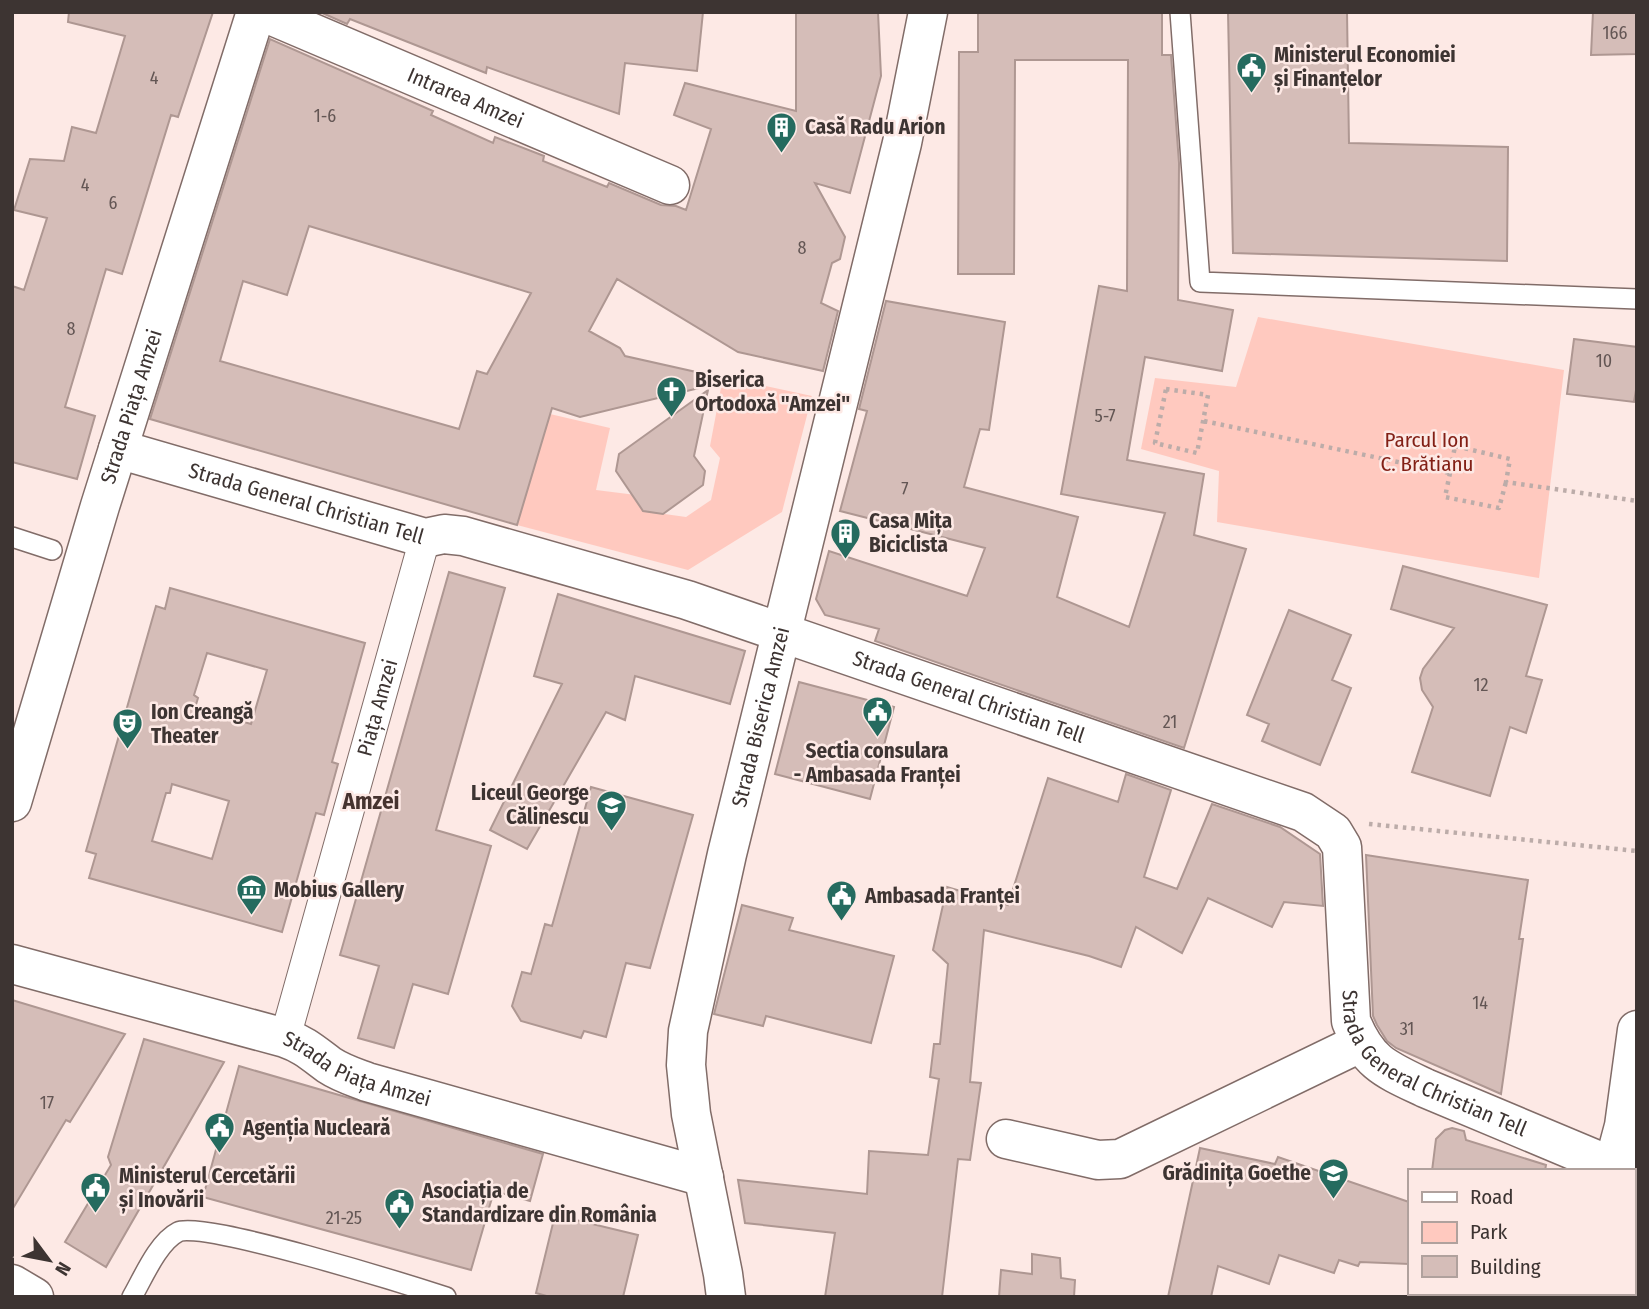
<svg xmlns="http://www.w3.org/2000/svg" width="1649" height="1309" font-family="'Fira Sans Condensed',sans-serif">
<rect width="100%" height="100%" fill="#fde9e5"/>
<path fill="#ffc9bf" d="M1258,317L1564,370L1539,578L1217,522L1219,471L1141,449L1155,378L1236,387Z
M723,377L812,396L782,512L688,570L517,525L550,414L610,428L596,490L636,495L635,500L643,511L686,517L711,500L720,458L710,446Z
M1633,1200L1637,1201V1297H1595L1596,1293H1633Z"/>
<path fill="#d5bdb8" stroke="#ae9792" stroke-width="2" fill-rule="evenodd" d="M69,12H213L178,117L171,115L122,274L106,269L65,407L95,416L77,479L12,462V286L24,290L47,218L14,210L30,159L64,161L72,127L96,133L125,36L68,22Z
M320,12H703L697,71L625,63L619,114L487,67L486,73L350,19L347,24Z
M796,12H878L881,76L850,193L815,183L845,237L840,259L832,263L821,303L838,311L823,371L738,352L617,279L589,331L620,348L625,356L732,380L580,417L552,408L517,525L150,419L270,39L433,111L431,115L493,143L495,137L544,156L543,161L607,187L609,183L661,205L676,206L686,210L711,129L674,115L685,83L796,111ZM309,226L531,293L487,374L477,371L459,429L220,361L243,281L287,295Z
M978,12H1162V55H1171L1179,163L1178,300L1233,310L1222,371L1145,357L1127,460L1204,474L1194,535L1246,549L1184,748L875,641L879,629L825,615L816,599L829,551L967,596L985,548L840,511L867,411L859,409L886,301L1005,322L989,430L980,429L964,487L1078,517L1057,597L1129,627L1165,513L1061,494L1099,286L1127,291L1128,60H1015L1014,274H958L959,52H978Z
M1228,12H1347L1349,143L1508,147L1507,261L1233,253Z
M1593,12H1637V54L1591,55Z
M1574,339L1637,347V384L1634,402L1567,394Z
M708,390L694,456L705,471L703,485L663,514L643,511L616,471L619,454Z
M1403,566L1547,605L1526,676L1542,680L1526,733L1510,727L1490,796L1412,772L1433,707L1422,690L1420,678L1423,669L1454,628L1391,609Z
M449,572L505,588L436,830L491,846L448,994L413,984L394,1048L358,1038L379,966L340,955Z
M170,588L365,643L332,762L338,764L324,815L316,813L282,932L89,878L96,854L86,851L156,606L165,609ZM207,653L267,670L251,724L195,708L198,698L194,695ZM172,784L229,801L212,859L152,841L166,793H170Z
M558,594L745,651L730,704L635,676L625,720L606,712L527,849L490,830L562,684L534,676Z
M1289,610L1351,635L1332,680L1351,688L1320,765L1262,741L1269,724L1247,715Z
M799,682L894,707L870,799L775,774Z
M1126,774L1171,790L1144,877L1177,889L1212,804L1280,827L1320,854L1323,906L1284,902L1272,927L1208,898L1182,953L1136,927L1121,967L1089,956L984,930L970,1082L981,1083L970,1160L958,1159L942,1297H825L835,1233L745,1223L738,1180L867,1194L869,1151L928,1155L939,1079L930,1077L934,1044H940L948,964L933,950L947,887L1008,905L1048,778L1118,802Z
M591,787L693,815L650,968L626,963L606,1037L584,1031L581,1038L521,1021L512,1006L522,972L531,974L545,924L552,926Z
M1366,855L1528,880L1519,939H1523L1501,1094L1396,1048L1387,1041L1377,1025L1373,1016Z
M742,905L793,918L789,930L894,956L871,1043L766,1016L763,1026L714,1014Z
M12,1000L125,1034L70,1122L66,1120L12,1210Z
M144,1039L224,1062L106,1267L65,1242L111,1165L108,1157Z
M239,1066L543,1154L530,1201L494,1191L471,1270L203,1197Z
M1452,1128L1464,1131L1466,1140L1546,1165L1545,1171H1432L1436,1139L1445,1130Z
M1200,1148L1275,1164L1278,1157L1409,1202V1264L1360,1262L1358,1266L1339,1260L1334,1273L1279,1255L1269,1284L1218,1266L1211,1297H1168Z
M555,1215L638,1235L623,1297H550L536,1293Z
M1032,1254L1060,1258L1061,1278L1075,1280L1074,1297H999L1001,1270L1032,1274Z"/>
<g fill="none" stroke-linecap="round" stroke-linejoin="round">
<defs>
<path id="service" d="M1180,12L1200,282L1637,299
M12,537L52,550
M132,1297C143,1278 158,1242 178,1232C201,1220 409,1285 446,1297"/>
<g id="pedestrian">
<path id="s1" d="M285,1038L425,538"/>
</g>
<g id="minor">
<path id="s2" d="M263,12L670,185"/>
<path id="s3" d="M118,449L425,538L444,534L463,536L687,600L1303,812L1333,832L1342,847L1351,1021C1368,1063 1385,1069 1425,1088L1623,1171"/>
<path id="s4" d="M12,802L100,506L256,12"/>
<path id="s5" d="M12,964L285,1038C303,1044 314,1054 329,1065C341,1073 354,1077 367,1082L704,1177"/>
<path d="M1006,1139L1098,1160L1120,1159L1360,1043"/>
<path d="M12,1284L34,1297"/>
<path id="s6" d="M726,1297L723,1274L691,1114L686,1065L688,1031L727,854L902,143L928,12"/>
</g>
<path id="primary" d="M1612,1171L1624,1126L1637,1030
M1572,1297L1573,1293"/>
</defs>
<use href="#service" stroke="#816c68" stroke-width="22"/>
<use href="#pedestrian" stroke="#816c68" stroke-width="32"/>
<use href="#minor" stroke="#816c68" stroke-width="41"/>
<use href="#primary" stroke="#816c68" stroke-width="41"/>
<path stroke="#bcaca9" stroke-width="4.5" stroke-dasharray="3.5 5" stroke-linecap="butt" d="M1166,389L1208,395L1197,453L1155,443Z
M1204,421L1450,473L1455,446L1510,459L1506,482L1637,501
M1450,473L1445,497L1499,508L1506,482
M1369,824L1637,851"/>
<use href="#service" stroke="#fff" stroke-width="19"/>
<use href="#pedestrian" stroke="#fff" stroke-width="30"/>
<use href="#minor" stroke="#fff" stroke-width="38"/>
<use href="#primary" stroke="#fff" stroke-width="38"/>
</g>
<defs>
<symbol id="civic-pin" viewBox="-11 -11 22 30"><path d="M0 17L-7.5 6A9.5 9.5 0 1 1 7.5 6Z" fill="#256b5f" stroke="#fde9e5"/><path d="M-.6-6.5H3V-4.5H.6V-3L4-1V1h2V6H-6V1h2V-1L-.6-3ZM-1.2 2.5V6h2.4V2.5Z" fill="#fff"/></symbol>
<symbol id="building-pin" viewBox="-11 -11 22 30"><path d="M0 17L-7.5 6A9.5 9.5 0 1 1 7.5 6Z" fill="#256b5f" stroke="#fde9e5"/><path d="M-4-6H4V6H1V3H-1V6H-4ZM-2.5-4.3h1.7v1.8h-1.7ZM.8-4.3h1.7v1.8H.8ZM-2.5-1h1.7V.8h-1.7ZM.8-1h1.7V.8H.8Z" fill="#fff"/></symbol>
<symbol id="church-pin" viewBox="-11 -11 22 30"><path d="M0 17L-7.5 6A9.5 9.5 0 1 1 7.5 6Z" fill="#256b5f" stroke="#fde9e5"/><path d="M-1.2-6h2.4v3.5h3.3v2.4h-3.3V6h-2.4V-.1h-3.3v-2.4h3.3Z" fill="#fff"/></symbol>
<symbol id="theatre-pin" viewBox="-11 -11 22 30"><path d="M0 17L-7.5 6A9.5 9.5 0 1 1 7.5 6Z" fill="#256b5f" stroke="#fde9e5"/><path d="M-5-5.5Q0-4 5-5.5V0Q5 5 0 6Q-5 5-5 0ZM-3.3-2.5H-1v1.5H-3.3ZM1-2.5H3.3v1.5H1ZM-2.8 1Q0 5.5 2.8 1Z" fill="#fff"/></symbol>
<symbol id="school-pin" viewBox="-11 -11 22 30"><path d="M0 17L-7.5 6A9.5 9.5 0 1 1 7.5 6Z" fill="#256b5f" stroke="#fde9e5"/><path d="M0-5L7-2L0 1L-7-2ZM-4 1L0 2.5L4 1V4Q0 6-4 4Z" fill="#fff"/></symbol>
<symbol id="museum-pin" viewBox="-11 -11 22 30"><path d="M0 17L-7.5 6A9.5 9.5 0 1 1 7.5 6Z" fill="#256b5f" stroke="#fde9e5"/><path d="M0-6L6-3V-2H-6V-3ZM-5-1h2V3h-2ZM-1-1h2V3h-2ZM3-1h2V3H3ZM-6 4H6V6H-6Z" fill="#fff"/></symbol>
</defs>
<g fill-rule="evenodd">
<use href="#civic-pin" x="1234" y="50" width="35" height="47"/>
<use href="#building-pin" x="764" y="110" width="35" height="47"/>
<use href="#church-pin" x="654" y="374" width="35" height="47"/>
<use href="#building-pin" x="828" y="516" width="35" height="47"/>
<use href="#civic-pin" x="860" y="694" width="35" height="47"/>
<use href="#theatre-pin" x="110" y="706" width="35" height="47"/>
<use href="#school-pin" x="594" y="788" width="35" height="47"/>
<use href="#museum-pin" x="234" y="872" width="35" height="47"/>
<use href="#civic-pin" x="824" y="878" width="35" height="47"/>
<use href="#civic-pin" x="202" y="1110" width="35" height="47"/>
<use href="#school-pin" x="1316" y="1156" width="35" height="47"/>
<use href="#civic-pin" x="78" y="1170" width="35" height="47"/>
<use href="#civic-pin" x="382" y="1186" width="35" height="47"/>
</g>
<g text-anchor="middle" stroke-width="5" stroke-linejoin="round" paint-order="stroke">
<g font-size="18" fill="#635654">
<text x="1615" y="39">166</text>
<text x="154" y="84">4</text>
<text x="325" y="122">1-6</text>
<text x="85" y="191">4</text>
<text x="113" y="209">6</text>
<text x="802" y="254">8</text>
<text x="71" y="335">8</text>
<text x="1604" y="367">10</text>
<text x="1105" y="422">5-7</text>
<text x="905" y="495">7</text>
<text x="1481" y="691">12</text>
<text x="1170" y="728">21</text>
<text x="1480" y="1009">14</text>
<text x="1407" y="1035">31</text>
<text x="47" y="1109">17</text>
<text x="344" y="1224">21-25</text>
</g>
<g font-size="21" font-weight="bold" fill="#3d3432" stroke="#fde9e5" text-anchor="start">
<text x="1274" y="62">Ministerul Economiei<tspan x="1274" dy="24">și Finanțelor</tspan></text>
<text x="805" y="134">Casă Radu Arion</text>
<text x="695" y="387">Biserica<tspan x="695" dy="24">Ortodoxă "Amzei"</tspan></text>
<text x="869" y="528">Casa Mița<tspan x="869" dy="24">Biciclista</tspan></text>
<text x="151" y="719">Ion Creangă<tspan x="151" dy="24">Theater</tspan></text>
<text x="877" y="758" text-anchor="middle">Sectia consulara<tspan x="877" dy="24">- Ambasada Franței</tspan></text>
<text x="589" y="800" text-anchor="end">Liceul George<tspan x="589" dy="24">Călinescu</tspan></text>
<text x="274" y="897">Mobius Gallery</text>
<text x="865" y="903">Ambasada Franței</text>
<text x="243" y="1135">Agenția Nucleară</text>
<text x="1311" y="1180" text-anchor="end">Grădinița Goethe</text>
<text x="119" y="1183">Ministerul Cercetării<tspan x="119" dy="24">și Inovării</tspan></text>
<text x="422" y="1198">Asociația de<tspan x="422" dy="24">Standardizare din România</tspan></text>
</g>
<g font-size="21" fill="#3d3432" stroke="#fde9e5">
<text dy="7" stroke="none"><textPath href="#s2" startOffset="220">Intrarea Amzei</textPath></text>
<text dy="7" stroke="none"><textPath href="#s4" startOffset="413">Strada Piața Amzei</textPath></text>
<text dy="7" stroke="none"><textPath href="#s3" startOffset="196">Strada General Christian Tell</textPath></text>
<text dy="7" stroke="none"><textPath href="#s3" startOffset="889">Strada General Christian Tell</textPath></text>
<text dy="7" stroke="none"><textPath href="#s1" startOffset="343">Piața Amzei</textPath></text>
<text dy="7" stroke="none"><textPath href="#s6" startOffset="592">Strada Biserica Amzei</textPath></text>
<text dy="7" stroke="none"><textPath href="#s3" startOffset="1561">Strada General Christian Tell</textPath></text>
<text dy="7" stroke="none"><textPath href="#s5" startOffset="362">Strada Piața Amzei</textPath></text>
</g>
<g font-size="21" fill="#821f15" stroke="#fde9e5">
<text x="1427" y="447">Parcul Ion<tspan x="1427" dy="24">C. Brătianu</tspan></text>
</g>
<g font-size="23" font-weight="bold" fill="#46332f" stroke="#fde9e5">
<text x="371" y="809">Amzei</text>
</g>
</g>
<rect width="1649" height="1309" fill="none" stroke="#3d3432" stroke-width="28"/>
<rect x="1408" y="1169" width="228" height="126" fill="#fde9e5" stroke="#b0a19d" stroke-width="2"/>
<rect x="1422" y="1192" width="35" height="10" fill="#ffffff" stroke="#b0a19d" stroke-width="2"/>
<text x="1470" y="1204" font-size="21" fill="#3d3432">Road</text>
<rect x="1422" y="1222" width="35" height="21" fill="#ffc9bf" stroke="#b0a19d" stroke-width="2"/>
<text x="1470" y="1239" font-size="21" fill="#3d3432">Park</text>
<rect x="1422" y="1256" width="35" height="21" fill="#d5bdb8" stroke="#b0a19d" stroke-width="2"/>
<text x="1470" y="1274" font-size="21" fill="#3d3432">Building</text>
<g transform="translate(49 1260) rotate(122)" stroke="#fde9e5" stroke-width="5" paint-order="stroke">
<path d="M0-5L12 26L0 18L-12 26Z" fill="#3d3432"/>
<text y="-10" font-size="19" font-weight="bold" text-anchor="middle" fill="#3d3432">N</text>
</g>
</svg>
